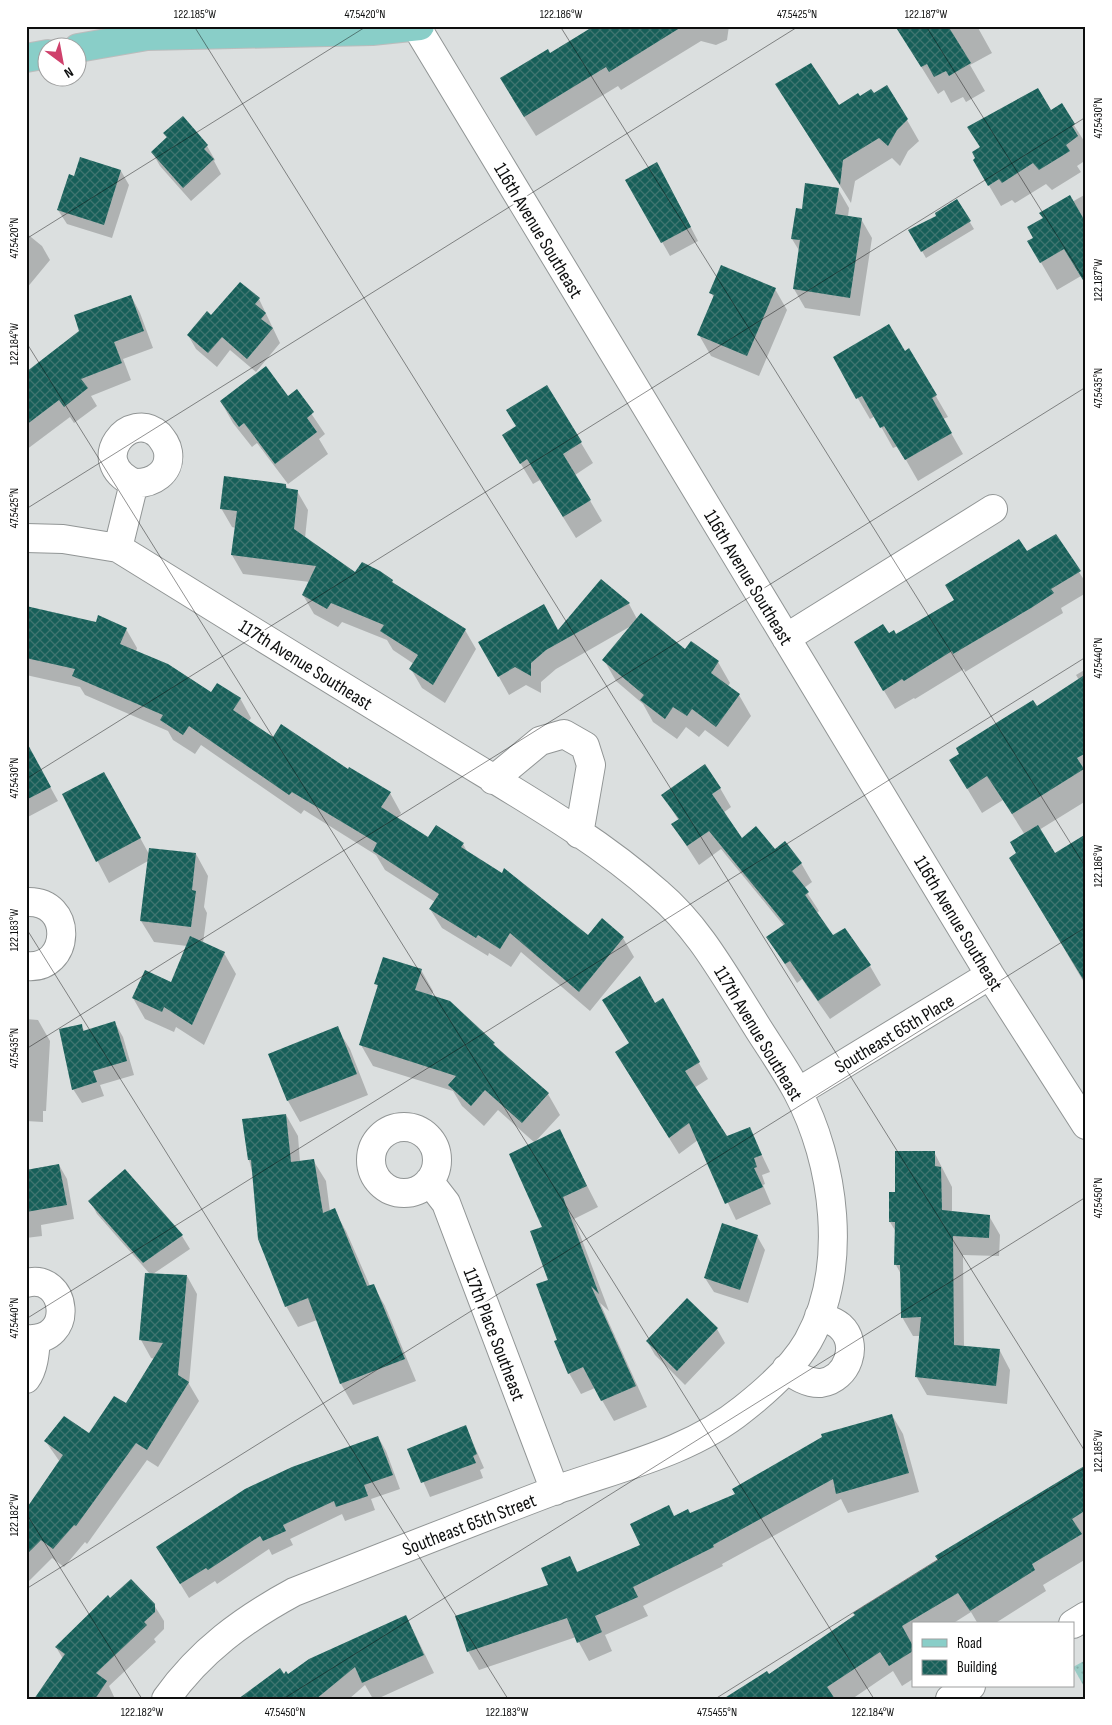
<svg xmlns="http://www.w3.org/2000/svg" width="1112" height="1725" font-family="'Sofia Sans Condensed',sans-serif">
<defs>
<pattern id="grass-dots" width="8" height="8" patternUnits="userSpaceOnUse" patternTransform="scale(1.25)"><rect width="8" height="8" fill="#99cbc5"/><path d="M2 2h.1M6 6h.1" fill="none" stroke="#83ada8" stroke-width="1.8" stroke-linecap="round"/></pattern>
<pattern id="building-cross-hatch" width="8" height="8" patternUnits="userSpaceOnUse" patternTransform="scale(1.25)"><rect width="8" height="8" fill="#175f59"/><path d="M0 0l8 8M0 8l8-8" fill="none" stroke="#3f7570"/></pattern>
</defs>
<rect width="100%" height="100%" fill="#dbdfdf"/>
<path fill="url(#grass-dots)" d="M1086,1660V1690L1073,1667Z"/>
<path fill="#0003" d="M587,26H729L727,40L716,45L701,41L621,90L618,86L536,136L512,98L550,54L589,30Z
M896,26H977L992,53L970,65L985,91L966,102L963,97L951,103L944,90L938,94Z
M789,105L839,107L907,120L919,141L908,151L900,166L892,158L855,181L851,203Z
M1061,105L1086,144L1083,147L1086,152V160L1077,166L1081,172L1052,190L1046,184L1015,203L1012,200L1001,206L974,160Z
M164,134L207,146L215,160L214,161L221,174L191,201L160,166L152,152L167,138Z
M121,171L129,185L112,238L67,224L58,210L75,178Z
M665,178L698,241L670,256L627,180Z
M838,189L849,208L848,217L861,219L872,238L860,316L805,308L794,289L800,252L792,239L803,211Z
M1086,194V284L1081,276L1057,290L1029,242L1072,202Z
M957,201L974,229L926,258L910,230L938,216Z
M26,233L42,246L50,260L26,289Z
M775,289L787,310L759,376L711,356L699,335L714,298L711,293Z
M131,296L140,313L153,348L123,359L131,380L91,396L97,406L74,423L70,417L26,450V374Z
M259,299L280,343L256,372L230,350L217,367L196,349L188,335Z
M909,350L948,417L943,419L963,454L918,481L898,446L893,448L875,416L870,419L834,358L904,352Z
M547,386L593,463L575,475L602,521L576,538L540,480L533,484L516,456L517,427Z
M296,391L325,434L319,439L328,454L288,484L257,443L252,447L233,423L221,402L288,397Z
M286,485L288,490L297,491L308,510L305,538L356,574L392,581L395,586L465,630L476,649L445,703L422,688L411,669L414,664L393,650L387,640L342,622L338,627L314,614L303,595L310,582L243,574L232,555L236,528L232,527L221,508Z
M1056,536L1086,583V593L1061,608L1063,613L965,672L964,669L915,699L914,698L895,709L866,661L888,634L896,635L956,601Z
M601,581L629,604L637,619L686,651L718,662L730,683L728,686L739,695L751,716L728,747L705,730L699,737L686,727L677,739L653,722L643,704L616,681L604,660L631,626L556,669L541,682V693L526,685L509,695L480,643L558,632Z
M26,608L126,629L137,648L136,652L212,693L240,698L251,718L248,722L273,739L348,771L390,793L401,813L397,818L429,839L463,844L468,853L588,936L623,938L634,957L590,1011L521,952L511,967L489,953L488,956L442,928L430,909L435,902L385,870L376,855L304,810L301,814L201,745L195,754L173,740L168,731L85,695L80,687L26,675Z
M1086,669V801L1039,830L1055,855L1086,846V986L1011,858L1018,854L1025,835L1003,800L982,813L965,785L1036,708L1079,680L1076,675Z
M26,743L58,801L26,818Z
M720,788L731,807L723,813L742,840L801,863L812,882L804,888L819,911L816,913L833,937L870,966L881,985L830,1019L802,979L797,983L768,938L784,926L721,849L699,865L673,825L679,821L663,795Z
M116,794L149,854H196L208,876L204,907L207,913L203,943L224,953L236,974L204,1045L176,1027L174,1032L145,1019L133,998L172,984L187,946L154,942L141,921L148,861L109,883L63,795Z
M421,970L433,991L431,997L494,1044L497,1049L548,1094L560,1115L535,1142L559,1131L598,1207L574,1219L609,1311L600,1303L647,1407L614,1421L595,1388L581,1394L569,1373L550,1281L535,1143L498,1110L484,1126L462,1106L453,1091L373,1066L361,1045L378,988L376,983Z
M663,1000L708,1079L694,1088L727,1138L749,1128L770,1172L762,1175L765,1184L763,1185L771,1204L736,1220L698,1140L679,1154L626,1069L630,1044L655,1004Z
M26,1019L38,1020L50,1041L46,1111H43V1122L26,1121Z
M115,1023L123,1037L134,1075L100,1085L104,1096L82,1103L73,1089L81,1025L85,1032Z
M337,1028L350,1049L368,1095L300,1122L288,1101L270,1055Z
M286,1115L298,1136L300,1162L313,1160L326,1181L330,1212L334,1210L346,1231L370,1286L373,1285L385,1306L416,1381L353,1405L341,1384L317,1320L298,1327L286,1306L249,1160Z
M934,1152L952,1187V1213L989,1216L1000,1235L999,1256L963,1255L964,1347L1000,1351L1010,1370L1007,1404L927,1395L916,1376L920,1336H913L902,1317V1276L896,1265V1232L890,1222L891,1194L896,1193Z
M59,1165L67,1179L74,1219L41,1225L42,1236L26,1238V1170Z
M125,1171L182,1236L190,1249L153,1274L187,1276L197,1294L189,1384L199,1401L158,1467L147,1460L87,1544L85,1542L64,1567L52,1558L26,1584V1511L60,1462L46,1442L89,1435L126,1405L155,1359L151,1358L141,1340L150,1274L97,1214L90,1201Z
M757,1236L765,1250L748,1303L714,1292L705,1278Z
M687,1299L717,1329L725,1343L685,1385L655,1355L647,1341Z
M892,1415L903,1434L919,1492L848,1513L841,1499L722,1564L723,1566L643,1606L648,1616L605,1635L612,1651L589,1661L576,1637L479,1670L468,1651L549,1585L570,1557L578,1573L641,1546L674,1517L690,1515L737,1495Z
M466,1427L484,1468L480,1470L483,1478L430,1497L409,1449Z
M378,1437L386,1451L400,1489L371,1499L375,1510L345,1521L342,1514L290,1539L293,1545L272,1555L269,1549L217,1584L215,1581L189,1598L166,1561Z
M1086,1466V1538L1083,1539L1086,1544V1559L1043,1585L1046,1591L994,1624H978L971,1612L952,1624H913V1679L902,1686L893,1671L852,1699H725L769,1676Z
M154,1605L164,1621V1629L154,1639L156,1642L109,1686L115,1699H36L63,1659L56,1647Z
M406,1616L434,1673L377,1699H373L365,1685L349,1699H245L283,1675H288Z"/>
<path fill="url(#building-cross-hatch)" d="M594,26H683L609,72L606,67L524,117L500,78L548,49L550,53Z
M895,26H948L971,63L949,76L946,71L934,77L927,64L921,67Z
M811,63L839,105L858,93L860,96L871,89L874,93L887,85L908,119L897,130L888,146L879,138L843,160L840,185L775,84Z
M1038,88L1051,110L1062,103L1075,124L1072,126L1078,136L1066,145L1070,151L1039,170L1033,163L1002,183L999,179L988,186L973,160L975,158L972,152L980,147L967,127Z
M183,116L208,145L204,149L214,159L183,188L151,152L167,137L163,133Z
M80,157L121,170L104,225L57,210L69,174L74,176Z
M657,162L691,227L661,243L625,180Z
M805,183L839,188L835,214L862,218L850,298L793,289L800,240L791,239L796,208L802,209Z
M1070,195L1086,223V285L1064,249L1040,263L1027,241L1033,238L1027,227L1043,218L1039,213Z
M957,199L971,221L921,252L908,230L936,216L935,213Z
M721,265L776,288L747,356L697,335L714,295L709,293Z
M240,282L260,298L255,304L266,313L261,319L273,328L247,359L222,337L208,353L187,335L207,311L211,315Z
M131,295L144,331L114,342L122,363L81,379L88,388L64,407L59,400L26,425V372L79,331L74,315Z
M889,324L905,351L909,348L937,395L932,398L952,433L905,460L884,426L880,428L862,396L856,399L833,357Z
M266,366L288,396L297,389L314,412L307,418L317,432L275,464L244,423L239,427L220,401Z
M547,385L582,442L563,454L591,500L563,517L527,459L520,464L502,435L516,426L506,410Z
M224,476L286,484V488L298,490L294,529L355,572L362,562L380,571L393,580L392,582L466,629L433,685L409,669L418,655L380,631L384,625L331,603L327,609L302,595L316,566L231,555L237,511L220,509Z
M1056,534L1081,571L1051,589L1054,593L1031,608L953,654L952,651L904,681L902,679L883,691L854,642L883,624L889,633L894,630L896,634L954,600L945,585L992,556L1019,539L1027,551Z
M601,579L630,603L546,650L531,663V676L515,667L498,677L478,642L544,604L558,630Z
M26,606L96,622L98,615L127,628L120,644L168,664L211,692L217,683L241,698L233,710L273,737L281,724L348,769L349,767L391,792L381,807L428,837L436,825L464,843L461,847L502,873L504,868L588,935L602,918L624,937L579,992L510,933L500,949L478,935L476,938L429,909L439,894L373,851L377,843L292,792L289,795L189,726L183,735L160,720L163,715L72,676L75,669L26,658Z
M641,613L685,649L691,641L719,661L711,673L740,694L716,727L692,709L687,716L673,707L665,719L640,700L644,695L602,660Z
M1086,674V753L1077,758L1084,769L1012,814L987,776L967,789L949,760L959,754L956,748L1033,700L1037,706Z
M26,741L51,787L26,800Z
M705,764L721,788L712,794L742,838L756,826L775,849L785,841L802,863L792,871L809,892L805,895L833,935L845,928L871,965L818,1001L790,961L785,964L766,937L785,924L709,831L687,846L671,824L679,819L661,795Z
M104,772L141,838L96,862L62,794Z
M1038,825L1055,853L1086,834V984L1009,858L1016,853L1010,842Z
M149,848L196,853L192,890L196,891L191,927L140,921Z
M190,936L225,952L192,1025L164,1007L162,1012L132,998L145,970L171,982Z
M383,957L422,969L415,990L450,1001L495,1043L493,1044L549,1093L522,1123L485,1090L471,1106L448,1085L456,1076L359,1045L378,985L374,984Z
M640,976L655,1003L663,998L700,1062L685,1071L727,1136L750,1127L762,1155L754,1158L757,1167L754,1168L763,1187L725,1204L689,1123L669,1138L615,1052L629,1043L602,1000Z
M115,1021L127,1061L93,1071L97,1082L72,1090L59,1029L82,1024L83,1031Z
M338,1026L357,1074L287,1101L268,1054Z
M286,1114L291,1162L314,1159L323,1213L335,1208L367,1286L374,1284L405,1359L340,1384L308,1298L285,1307L258,1239L251,1160H248L242,1119Z
M560,1129L587,1186L563,1197L599,1294L591,1286L636,1386L601,1401L583,1367L568,1374L554,1341L557,1340L536,1284L548,1280L530,1231L542,1227L509,1154Z
M895,1151H935V1166L941,1167L942,1210L990,1215L989,1238L953,1236L954,1345L1000,1349L996,1386L915,1377L921,1317L901,1318L900,1265H894L895,1222H889V1192H895Z
M59,1164L67,1205L26,1212V1170Z
M125,1169L183,1235L143,1263L88,1201Z
M722,1223L758,1235L740,1290L704,1278Z
M145,1273L187,1275L178,1375L189,1382L147,1450L136,1443L76,1526L74,1525L53,1549L41,1540L26,1555V1509L63,1455L44,1441L64,1416L89,1433L114,1396L126,1403L163,1343L139,1340Z
M687,1298L718,1328L677,1371L646,1341Z
M892,1414L909,1473L836,1494L833,1479L713,1545L714,1547L633,1587L638,1597L595,1616L602,1632L577,1643L567,1618L467,1652L455,1616L548,1585L541,1568L570,1556L577,1572L640,1545L630,1524L669,1505L674,1516L688,1509L690,1513L735,1494L732,1489L822,1437L821,1434Z
M466,1425L477,1454L473,1456L476,1463L421,1483L407,1449Z
M378,1436L393,1475L364,1485L368,1496L336,1507L334,1501L283,1525L286,1531L263,1541L260,1536L208,1570L206,1568L180,1584L156,1547L245,1489L292,1467Z
M1086,1465V1510L1072,1519L1082,1534L1032,1564L1035,1570L970,1611L958,1593L902,1626L913,1646V1651L889,1666L880,1652L827,1687L835,1699H723L767,1671L769,1674L855,1615L853,1613L938,1560L935,1556Z
M131,1579L155,1604V1612L144,1622L147,1625L96,1673L107,1681L95,1699H34L65,1654L55,1647L108,1595L110,1598Z
M406,1615L424,1655L362,1683L355,1667L316,1699H238L280,1668L284,1674L286,1671L288,1674L309,1659Z"/>
<g fill="none" stroke-linecap="round" stroke-linejoin="round">
<defs>
<path id="minor" d="M416,26L990,975L1086,1125
M26,538L63,539L118,548C226,615 335,682 443,748C516,793 594,836 658,893C698,927 723,973 751,1017C766,1042 783,1065 797,1091C835,1162 849,1268 808,1341C793,1367 766,1391 743,1409C689,1453 616,1468 553,1491C466,1524 380,1558 294,1592C244,1619 200,1651 166,1699
M118,548L134,483C152,484 171,473 168,452C167,445 163,440 159,435C130,408 86,461 134,483
M786,638L993,509
M493,780L540,741L564,734L585,746L591,765L579,834
M26,902C75,899 71,971 26,966
M798,1092L990,975
M371 1160a33 33 0 1 1 66 0a33 33 0 1 1-66 0Z
M429,1181L446,1203L555,1491
M26,1283C67,1272 77,1343 26,1339
M786,1369C796,1376 808,1384 821,1383C848,1379 860,1344 840,1326C834,1321 827,1319 819,1316
M26,1379C34,1368 35,1352 36,1339
M1073,1624L1086,1616
M950,1699L971,1686"/>
<path id="major" d="M78,48L147,36L372,31L420,26
M26,58L48,54"/>
</defs>
<use href="#minor" stroke="#919595" stroke-width="30"/>
<use href="#major" stroke="#bbbcbc" stroke-width="30"/>
<use href="#minor" stroke="#fff" stroke-width="28"/>
<use href="#major" stroke="#89cec8" stroke-width="28"/>
</g>
<path fill="none" stroke="#0d0e0e" stroke-width="1" stroke-opacity="0.45" d="M194,26L1086,1453M560,26L1086,868M926,26L1086,282M26,239L367,26M26,342L874,1699M26,509L799,26M26,779L1086,117M26,928L508,1699M26,1049L1086,387M26,1319L1086,657M26,1513L142,1699M26,1589L1086,927M283,1699L1086,1197M715,1699L1086,1467"/>
<g text-anchor="middle" stroke-width="5" stroke-linejoin="round" paint-order="stroke">
<g font-size="19" fill="#0d0e0e" stroke="#fff">
<text transform="translate(539 230) rotate(59)" y="7">116th Avenue Southeast</text>
<text transform="translate(749 577) rotate(59)" y="7">116th Avenue Southeast</text>
<text transform="translate(306 664) rotate(32)" y="7">117th Avenue Southeast</text>
<text transform="translate(959 923) rotate(59)" y="7">116th Avenue Southeast</text>
<text transform="translate(759 1033) rotate(59)" y="7">117th Avenue Southeast</text>
<text transform="translate(894 1033) rotate(-31)" y="7">Southeast 65th Place</text>
<text transform="translate(495 1334) rotate(69)" y="7">117th Place Southeast</text>
<text transform="translate(469 1524) rotate(-21)" y="7">Southeast 65th Street</text>
</g>
</g>
<rect width="1112" height="1725" fill="none" stroke="#ffffff" stroke-width="55"/>
<rect x="912" y="1622" width="162" height="65" fill="#ffffff" stroke="#9e9f9f"/>
<rect x="922" y="1639" width="25" height="8" fill="#89cec8" stroke="#9e9f9f"/>
<text x="957" y="1648" font-size="15" fill="#0d0e0e">Road</text>
<rect x="922" y="1660" width="25" height="15" fill="url(#building-cross-hatch)" stroke="#9e9f9f"/>
<text x="957" y="1672" font-size="15" fill="#0d0e0e">Building</text>
<g transform="translate(62 62) rotate(148)"><circle r="24" fill="#ffffff" stroke="#9e9f9f"/>
<path d="M0-4L9 19L0 12L-9 19Z" fill="#cf416c"/>
<text y="-8" font-size="14" font-weight="bold" text-anchor="middle" fill="#0d0e0e">N</text>
</g>
<rect x="28" y="28" width="1056" height="1670" fill="none" stroke="#0d0e0e" stroke-width="2"/>
<g font-size="12" text-anchor="middle" fill="#0d0e0e">
<text x="195" y="18">122.185°W</text>
<text x="365" y="18">47.5420°N</text>
<text x="561" y="18">122.186°W</text>
<text x="797" y="18">47.5425°N</text>
<text x="926" y="18">122.187°W</text>
<text transform="translate(1098 118) rotate(-90)" y="4">47.5430°N</text>
<text transform="translate(14 238) rotate(-90)" y="4">47.5420°N</text>
<text transform="translate(1098 280) rotate(-90)" y="4">122.187°W</text>
<text transform="translate(14 344) rotate(-90)" y="4">122.184°W</text>
<text transform="translate(1098 388) rotate(-90)" y="4">47.5435°N</text>
<text transform="translate(14 508) rotate(-90)" y="4">47.5425°N</text>
<text transform="translate(1098 658) rotate(-90)" y="4">47.5440°N</text>
<text transform="translate(14 778) rotate(-90)" y="4">47.5430°N</text>
<text transform="translate(1098 866) rotate(-90)" y="4">122.186°W</text>
<text transform="translate(14 930) rotate(-90)" y="4">122.183°W</text>
<text transform="translate(14 1048) rotate(-90)" y="4">47.5435°N</text>
<text transform="translate(1098 1198) rotate(-90)" y="4">47.5450°N</text>
<text transform="translate(14 1318) rotate(-90)" y="4">47.5440°N</text>
<text transform="translate(1098 1451) rotate(-90)" y="4">122.185°W</text>
<text transform="translate(14 1515) rotate(-90)" y="4">122.182°W</text>
<text x="142" y="1716">122.182°W</text>
<text x="285" y="1716">47.5450°N</text>
<text x="507" y="1716">122.183°W</text>
<text x="717" y="1716">47.5455°N</text>
<text x="873" y="1716">122.184°W</text>
</g>
</svg>
